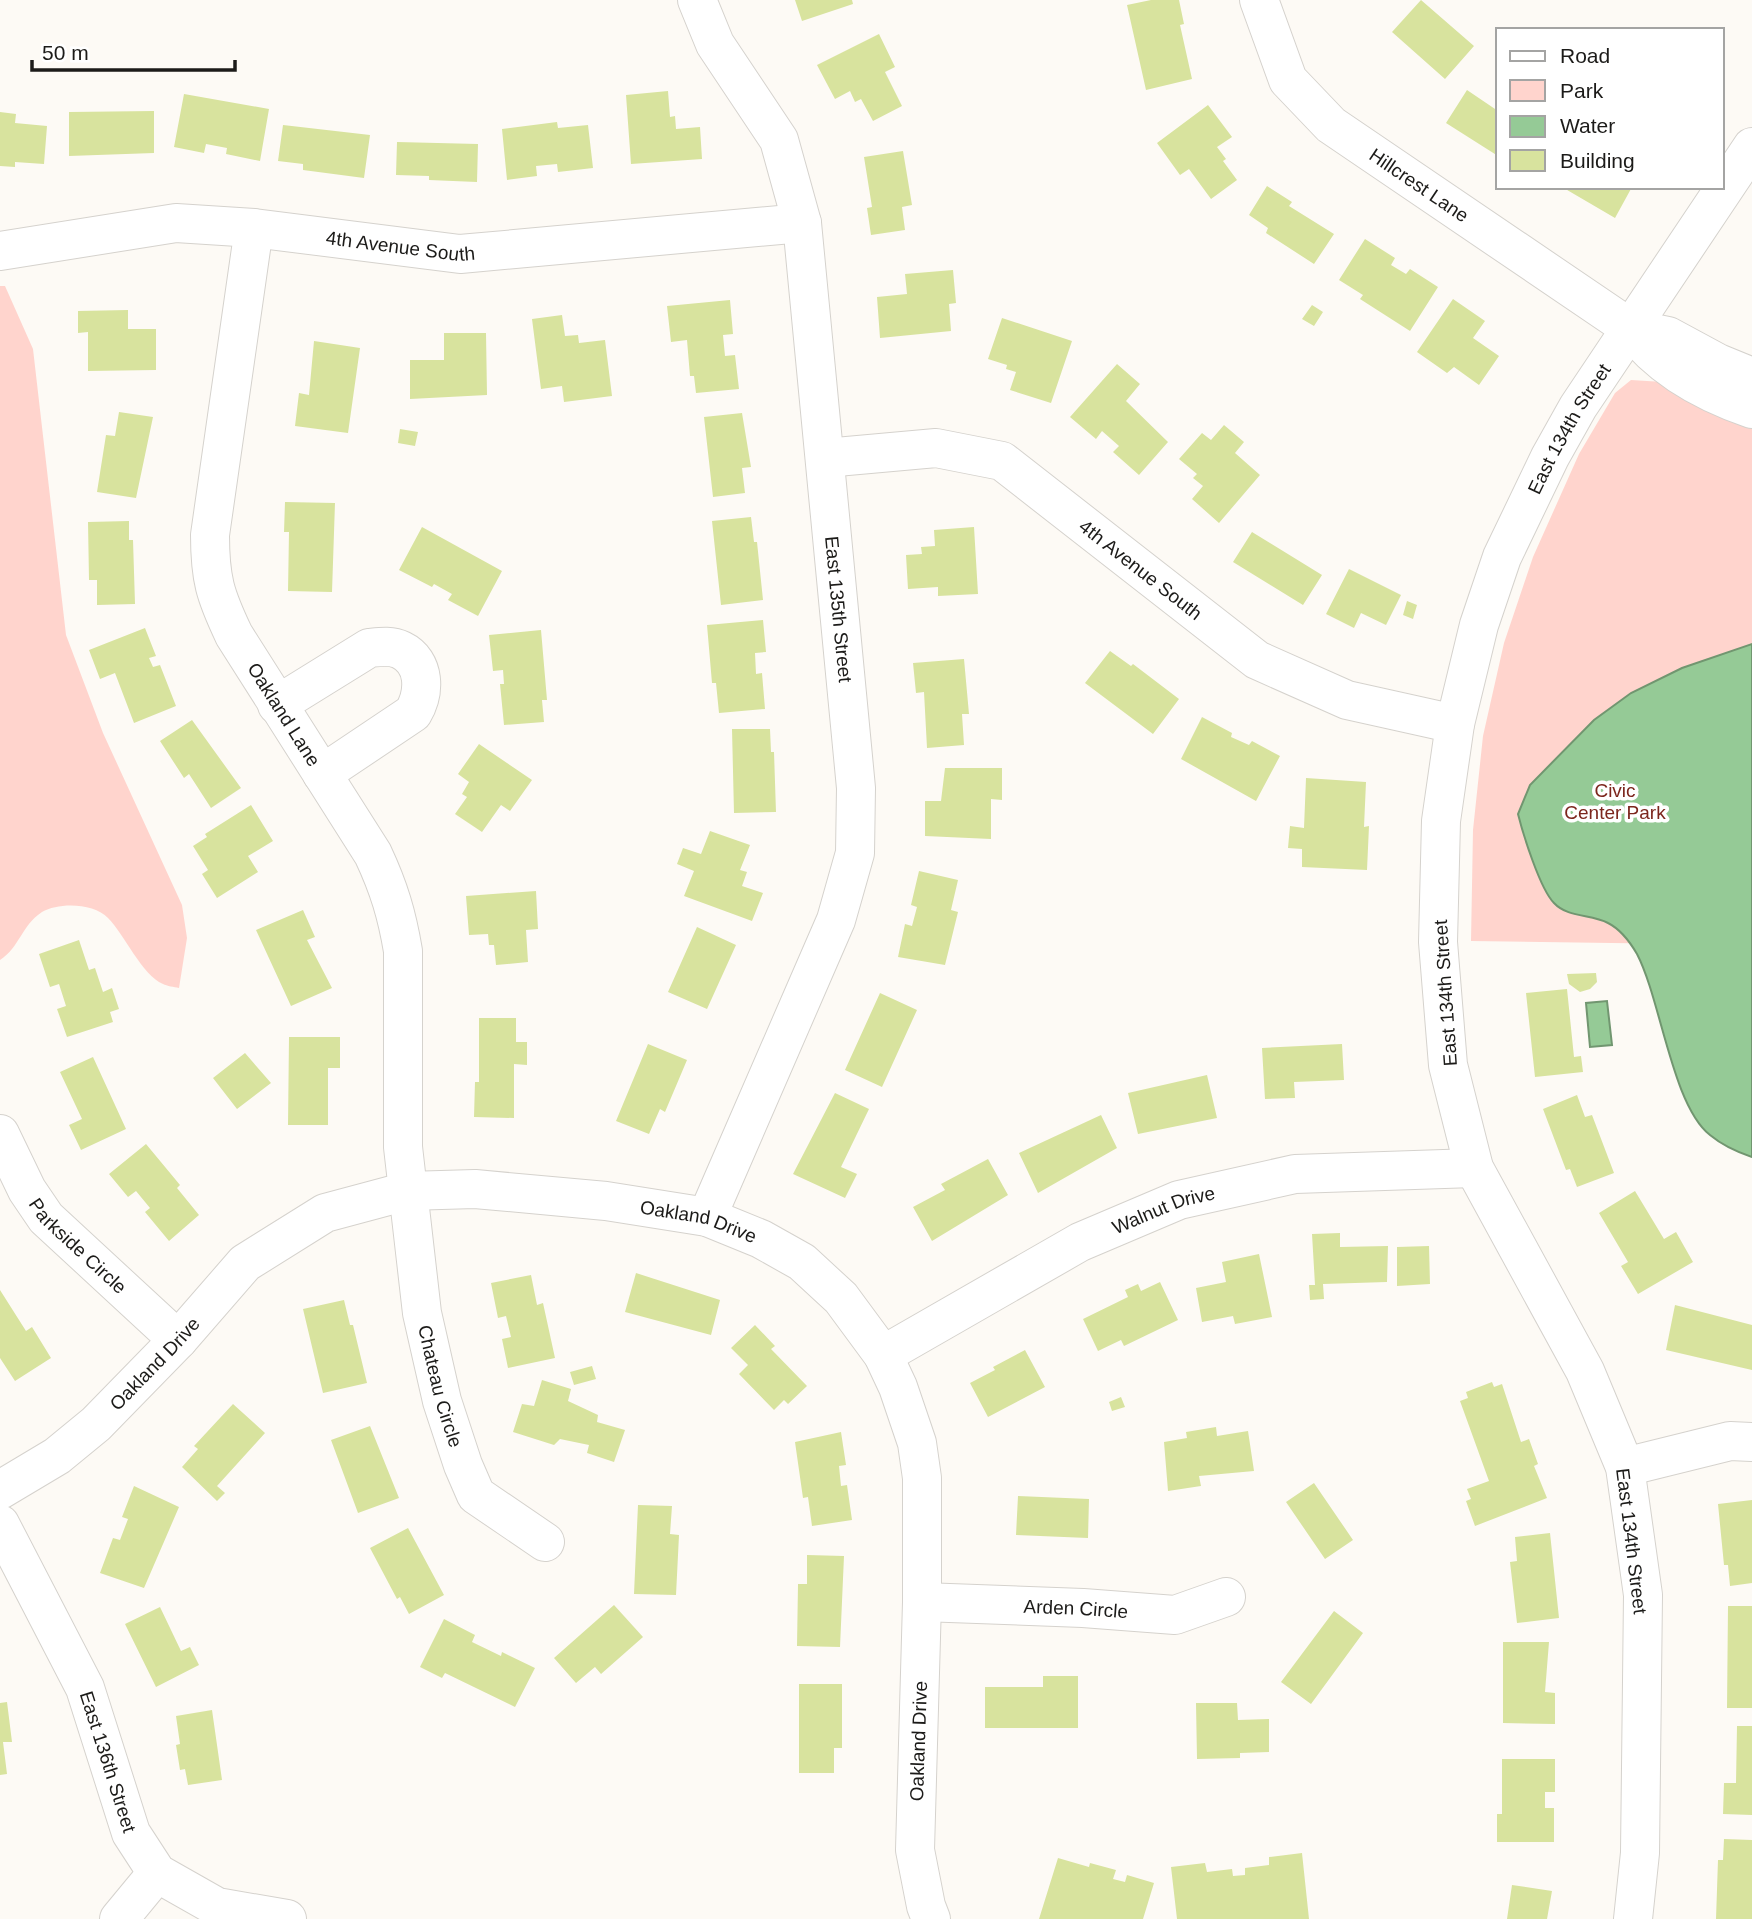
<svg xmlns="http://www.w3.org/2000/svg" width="1752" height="1919" font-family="Helvetica,sans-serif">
<rect width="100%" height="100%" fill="#fdfaf5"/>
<path fill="#ffd4cd" d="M0,286H5L33,349L66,635L103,733L182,905L187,938L179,988C174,987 167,986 163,984C142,975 124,934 108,918C94,903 59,902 42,912C21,926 20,947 0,960Z
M1631,380L1663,382L1752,427V945L1471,941L1473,830L1483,736L1504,643L1533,557L1579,454L1615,393Z"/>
<path fill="#95ca96" stroke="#719670" stroke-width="2" d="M1752,644V1157C1737,1152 1722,1145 1710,1135C1672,1105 1661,1000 1637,954C1630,942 1620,929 1608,923C1591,914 1568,918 1554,903C1540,889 1523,834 1518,814L1530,785L1594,720L1631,693L1682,668Z
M1607,1001L1612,1045L1590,1047L1586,1003Z"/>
<path fill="#d8e39e" d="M795,0H852L853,4L802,21Z
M1151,0H1179L1184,24L1180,25L1192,79L1146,90L1127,5Z
M1421,0L1474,46L1445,79L1392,32Z
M879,34L895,67L885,72L902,106L873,121L861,99L855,102L850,91L835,99L817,65Z
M1467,90L1498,111V156L1446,123Z
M668,91L670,117L675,116L676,129L700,127L702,159L631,164L626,95Z
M184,94L269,109L260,161L226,154L227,148L206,144L204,153L174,147Z
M1208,105L1232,137L1217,147L1226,159L1223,161L1237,180L1211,199L1189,169L1180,175L1157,143Z
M154,111V153L69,156V112Z
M0,112L16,114L15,123L47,126L44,164L15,162V167L0,166Z
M557,122L558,128L588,125L593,168L558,172L557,164L536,166L537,176L507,180L502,129Z
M283,125L370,135L364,178L303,170V164L278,161Z
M397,142L478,144L477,182L429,180V176L396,175Z
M903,151L912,205L902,207L905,230L871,235L867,208L872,207L864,157Z
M1267,186L1292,202L1289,206L1334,234L1314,264L1266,233L1268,228L1249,215Z
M1562,187H1632L1615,218Z
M1365,239L1395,258L1391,265L1406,274L1410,269L1438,287L1410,331L1360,299L1363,295L1339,280Z
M953,270L956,303L949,304L951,331L880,338L877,297L907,294L905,274Z
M1453,299L1485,321L1473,338L1499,356L1479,385L1454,367L1447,373L1417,352Z
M730,300L733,334L723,335L725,356L735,355L739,389L696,393L694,376H690L687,340L671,342L667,306Z
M1312,305L1323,312L1314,326L1302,319Z
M128,310V329H156V370L88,371V332L78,333V311Z
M562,315L565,336L578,335L579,343L605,340L612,396L564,402L562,386L541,389L532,319Z
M1002,318L1072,341L1051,403L1010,390L1016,372L1006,369L1007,365L988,359Z
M444,333H486L487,395L410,399V360H444Z
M314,341L360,348L348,433L295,426L299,393L309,395Z
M1117,364L1140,384L1126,401L1168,442L1139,475L1113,452L1119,446L1102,431L1096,439L1070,417Z
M119,412L153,417L136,498L97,492L106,435L115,436Z
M742,413L751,467L742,468L745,493L713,497L704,417Z
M1224,425L1244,442L1235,453L1260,475L1219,523L1192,499L1203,486L1193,478L1197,474L1179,459L1202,433L1211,440Z
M400,429L418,432L415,446L398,443Z
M285,502L335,503L332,592L288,591L289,532H284Z
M751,517L754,542H757L763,600L721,605L712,521Z
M129,521V540H133L135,604L97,605V580H89L88,522Z
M422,527L502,571L478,616L448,600L452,594L434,584L432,587L399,570Z
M974,527L978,594L938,596V587L908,589L906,555L922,554L921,547L935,546L934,530Z
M1252,532L1322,575L1303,605L1233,562Z
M1349,569L1401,595L1386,625L1361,613L1354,628L1326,614Z
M1407,601L1417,605L1413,619L1403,615Z
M763,620L766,652L755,653L756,674L762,673L765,709L719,713L716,683H712L707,625Z
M145,628L156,656L149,658L153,667L160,665L176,706L134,723L115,673L100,679L89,650Z
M541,630L547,700H542L544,722L504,725L500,684H504L503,670L493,671L489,635Z
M1110,651L1131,666L1133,664L1179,699L1153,734L1085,683Z
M964,659L969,714H962L964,745L927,748L924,692L916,693L913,663Z
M1202,717L1232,733L1231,737L1249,745L1252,741L1280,756L1256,801L1181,759Z
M192,720L241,788L211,808L189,774L184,778L160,741Z
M732,729H770L771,752H774L776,812L734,813Z
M479,744L532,780L510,811L501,805L482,832L455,814L467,797L462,794L469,782L458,774Z
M945,768H1002V800L991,799V839L925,836V801H941Z
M1306,778L1366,782L1364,827L1369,826L1367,870L1302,867V849L1288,848L1290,826L1304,828Z
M251,805L273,841L248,856L258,872L217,898L202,874L208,870L193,846L207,837L205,834Z
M710,831L750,845L740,870L747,872L742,886L763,893L752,921L684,896L694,871L677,864L683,848L701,854Z
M919,871L958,880L951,910L958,912L945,965L898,957L905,924L912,926L917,907L911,905Z
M536,891L538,929L526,930L528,962L496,965L494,945H489L488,934L469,935L466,896Z
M303,910L315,937L307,940L332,988L291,1006L256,930Z
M697,927L736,945L707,1009L668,992Z
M79,940L89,970L95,968L103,992L112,988L119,1009L110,1012L113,1022L67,1037L57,1009L66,1006L59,984L50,987L39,954Z
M1596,973L1597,982L1590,989L1580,992L1569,984L1567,974Z
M1567,989L1574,1057L1581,1056L1583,1072L1535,1077L1526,993Z
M880,993L917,1010L882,1087L845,1070Z
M479,1018H516V1042H527V1065L514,1064V1118L474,1117L475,1082H479Z
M289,1037H340V1068H328V1125H288Z
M648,1044L687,1060L665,1112L660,1109L649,1134L616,1121Z
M1342,1044L1344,1080L1294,1082L1295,1098L1265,1099L1262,1048Z
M245,1053L271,1083L237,1109L213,1078Z
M93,1057L126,1129L81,1150L69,1125L82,1119L60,1072Z
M1207,1075L1217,1118L1138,1134L1128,1093Z
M835,1093L869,1109L841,1167L857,1174L845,1198L793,1174Z
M1577,1095L1585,1117L1592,1115L1614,1173L1577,1187L1570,1169L1566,1170L1543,1109Z
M1101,1115L1117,1148L1038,1193L1019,1153Z
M146,1144L180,1185L177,1188L199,1215L169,1241L145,1212L150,1208L136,1191L128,1197L109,1174Z
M988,1159L1008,1195L932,1241L913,1207L945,1190L941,1184Z
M1635,1191L1664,1239L1676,1232L1693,1262L1638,1294L1621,1266L1628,1262L1599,1213Z
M1340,1233V1247L1388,1246L1387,1282L1323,1284L1324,1299L1310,1300L1309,1285H1315L1312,1234Z
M1429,1246L1430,1284L1397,1286V1247Z
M1259,1254L1272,1317L1235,1324L1233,1316L1202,1322L1196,1288L1226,1282L1222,1262Z
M636,1273L720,1300L711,1335L625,1312Z
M531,1275L537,1305L543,1303L555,1358L508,1368L502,1339L511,1337L506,1316L498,1318L491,1283Z
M1160,1282L1178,1320L1124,1346L1121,1340L1098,1351L1083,1319L1128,1297L1125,1290L1138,1284L1141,1291Z
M0,1290L26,1331L32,1327L51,1358L15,1381L0,1358Z
M344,1300L350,1325H353L367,1383L323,1393L303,1309Z
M1675,1305L1752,1325V1370L1666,1350Z
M755,1325L775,1346L771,1349L807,1386L788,1404L784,1400L774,1410L739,1374L748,1365L731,1348Z
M1025,1350L1045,1387L988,1417L970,1383L995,1370L993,1367Z
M592,1366L596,1379L574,1385L570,1372Z
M542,1380L571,1389L568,1401L598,1415L597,1422L625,1430L614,1462L587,1453L589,1445L560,1439L554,1445L513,1432L522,1404L534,1406Z
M1492,1382L1494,1387L1502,1384L1521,1442L1529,1439L1538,1464L1534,1466L1547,1498L1475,1526L1466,1501L1471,1499L1467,1489L1489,1481L1460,1401L1468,1398L1466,1392Z
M1121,1397L1125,1407L1112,1411L1109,1402Z
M233,1404L265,1433L217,1486L225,1493L217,1501L182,1467L198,1449L194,1446Z
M370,1426L399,1498L358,1513L331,1440Z
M1216,1427L1217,1436L1248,1431L1254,1471L1199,1476L1201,1486L1168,1491L1164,1442L1187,1438L1186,1432Z
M841,1432L846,1465L839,1466L841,1486L847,1485L852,1520L812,1526L808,1497L803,1498L795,1442Z
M1314,1483L1353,1540L1325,1559L1286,1502Z
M134,1486L179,1507L144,1588L100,1573L113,1538L120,1540L128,1519L122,1517Z
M1018,1496L1089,1499L1088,1538L1016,1535Z
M1752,1500V1583L1730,1586L1728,1565H1724L1718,1504Z
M638,1505L672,1506L670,1534L679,1535L676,1595L634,1594Z
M408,1528L444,1595L409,1614L400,1597L397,1599L370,1548Z
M1550,1533L1559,1618L1517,1623L1510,1562L1517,1561L1515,1537Z
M807,1555L844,1556L840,1647L797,1646L798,1584H807Z
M614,1605L643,1637L601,1674L595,1667L576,1683L554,1658Z
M1728,1606H1752V1708H1727Z
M160,1607L181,1651L190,1647L199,1665L156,1687L125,1624Z
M1334,1611L1363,1633L1311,1704L1281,1682Z
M444,1619L475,1635L472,1642L501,1656L502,1652L535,1668L515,1707L445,1673L442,1678L420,1667Z
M1503,1642H1549L1545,1692L1555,1693V1724L1503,1723Z
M1043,1676H1078V1728H985V1687H1043Z
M799,1684H842V1748H834V1773H799Z
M7,1702L12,1742H3L7,1774L0,1775V1703Z
M1196,1703H1237L1238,1720L1269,1719V1752L1240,1753V1758L1197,1759Z
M212,1710L222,1780L188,1785L185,1769L180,1770L176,1745L180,1744L176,1716Z
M1737,1726H1752V1815L1723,1814L1724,1783H1736Z
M1502,1759H1555V1792H1545V1808H1554V1842H1497V1814H1502Z
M1724,1839L1752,1840V1919H1716L1718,1860H1723Z
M1302,1853L1309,1919H1177L1171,1867L1205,1863L1207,1872L1232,1869L1233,1876L1245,1875V1868L1269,1865V1857Z
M1058,1858L1089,1867L1090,1863L1116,1870L1113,1879L1125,1882L1127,1875L1154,1883L1143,1919H1039Z
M1512,1885L1552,1891L1547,1919H1507Z"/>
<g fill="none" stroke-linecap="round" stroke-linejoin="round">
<defs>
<g id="minor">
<path id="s1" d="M697,0L715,44L779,140L802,223L856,788L855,853L836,920L707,1217"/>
<path id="s2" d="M1259,0L1288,80L1331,125L1630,328C1660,369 1705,393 1752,409"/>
<path id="s3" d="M254,228L210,535C210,579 215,595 234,635L373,854C389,888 397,915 403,951V1147L422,1313L442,1401L463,1465L476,1495L545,1542"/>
<path id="s4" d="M0,251L176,223L254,228L460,254L802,223"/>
<path d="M1630,328L1668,336L1718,363L1752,377"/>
<path id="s5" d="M825,458L936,448L1002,461L1257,660L1347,700L1455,724"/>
<path d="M277,705L369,648C379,647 391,645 401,650C426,662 425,693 413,713L322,774"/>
<path id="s6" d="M0,1134L27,1190L46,1218L178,1340"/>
<path id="s7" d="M883,1355L1080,1242L1179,1200L1295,1174L1474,1168"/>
<path d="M1625,1467L1730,1441L1752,1442"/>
<path id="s8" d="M0,1490L57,1456L96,1424L178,1340L245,1263L325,1213L407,1191L475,1189L606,1201L707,1217L761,1239L802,1262L841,1298L883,1355L898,1387L917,1443L922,1478V1602L915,1850L926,1906L931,1919"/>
<path id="s9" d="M0,1524L85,1688L131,1833L157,1873L217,1907L287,1919"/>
<path id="s10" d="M922,1602L1083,1608L1175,1615L1226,1597"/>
<path d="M119,1919L157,1873"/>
<path id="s11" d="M1633,1919L1640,1853L1643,1595L1625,1467L1585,1371L1474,1168L1448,1065L1438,942L1441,821L1455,724L1479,625L1502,557L1550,457L1578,407L1752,147"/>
</g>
</defs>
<use href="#minor" stroke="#d5d2cd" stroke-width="40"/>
<use href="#minor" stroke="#fff" stroke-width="38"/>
</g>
<g text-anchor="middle" stroke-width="7" stroke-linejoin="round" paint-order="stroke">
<g font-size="19" fill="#1c1b19" stroke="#fff">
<text dy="7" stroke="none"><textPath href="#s2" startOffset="254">Hillcrest Lane</textPath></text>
<text dy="7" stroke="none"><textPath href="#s4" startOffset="404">4th Avenue South</textPath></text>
<text dy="7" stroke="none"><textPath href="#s11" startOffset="1556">East 134th Street</textPath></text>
<text dy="7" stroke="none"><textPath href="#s5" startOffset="355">4th Avenue South</textPath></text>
<text dy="7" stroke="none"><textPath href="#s1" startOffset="637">East 135th Street</textPath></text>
<text dy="7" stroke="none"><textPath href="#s3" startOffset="508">Oakland Lane</textPath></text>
<text transform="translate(1445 993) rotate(-94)" y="7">East 134th Street</text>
<text dy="7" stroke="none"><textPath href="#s7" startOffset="317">Walnut Drive</textPath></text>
<text dy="7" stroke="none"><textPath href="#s8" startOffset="810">Oakland Drive</textPath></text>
<text dy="7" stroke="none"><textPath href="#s6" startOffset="138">Parkside Circle</textPath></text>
<text dy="7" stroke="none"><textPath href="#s8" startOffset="201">Oakland Drive</textPath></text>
<text dy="7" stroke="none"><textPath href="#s3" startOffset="1214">Chateau Circle</textPath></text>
<text transform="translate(1632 1541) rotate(83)" y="7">East 134th Street</text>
<text dy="7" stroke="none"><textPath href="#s10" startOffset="154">Arden Circle</textPath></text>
<text transform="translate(918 1741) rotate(-88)" y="7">Oakland Drive</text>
<text dy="7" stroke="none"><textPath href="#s9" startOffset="262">East 136th Street</textPath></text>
</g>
<g font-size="19" fill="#7c261d" stroke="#fff">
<text x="1615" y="797">Civic<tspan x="1615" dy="22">Center Park</tspan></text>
</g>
</g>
<rect x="1496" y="28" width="228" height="161" fill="#ffffff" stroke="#a4a4a3" stroke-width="2"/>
<rect x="1510" y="51" width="35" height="10" fill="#ffffff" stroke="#a4a4a3" stroke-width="2"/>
<text x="1560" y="63" font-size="21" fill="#1c1b19">Road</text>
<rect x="1510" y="80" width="35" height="21" fill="#ffd4cd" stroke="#a4a4a3" stroke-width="2"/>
<text x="1560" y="98" font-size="21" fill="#1c1b19">Park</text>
<rect x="1510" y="116" width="35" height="21" fill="#95ca96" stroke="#a4a4a3" stroke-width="2"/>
<text x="1560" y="133" font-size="21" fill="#1c1b19">Water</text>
<rect x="1510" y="150" width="35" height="21" fill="#d8e39e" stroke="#a4a4a3" stroke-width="2"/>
<text x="1560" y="168" font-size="21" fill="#1c1b19">Building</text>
<path d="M32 60v10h203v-10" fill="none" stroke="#1c1b19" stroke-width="3.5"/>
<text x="42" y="60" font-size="21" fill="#1c1b19" stroke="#ffffff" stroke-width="5" paint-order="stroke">50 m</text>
</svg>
